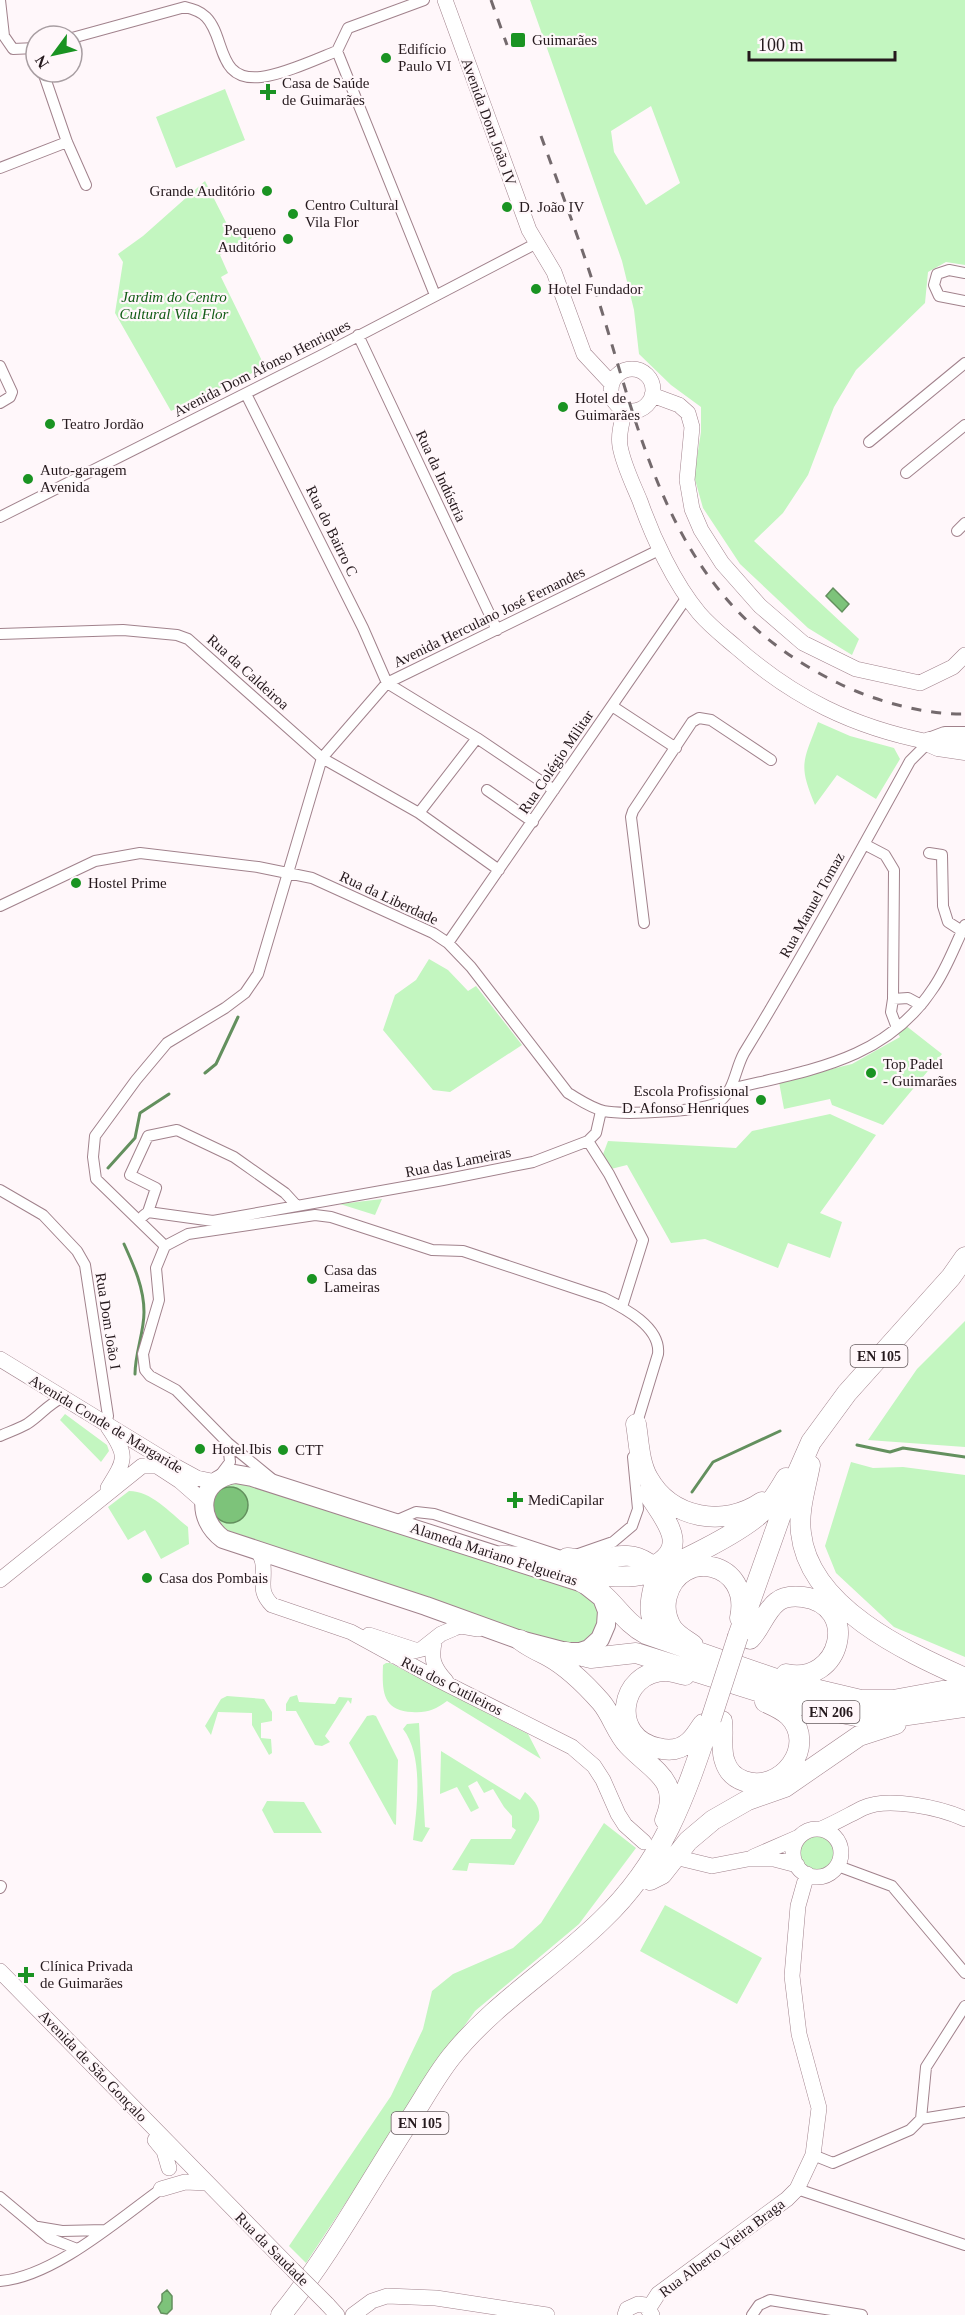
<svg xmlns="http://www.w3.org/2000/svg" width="965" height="2315" font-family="'Times New Roman',serif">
<rect width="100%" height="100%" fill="#fff7fa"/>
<path fill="#c3f6c0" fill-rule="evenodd" d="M530,0H965V265L946,262L928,272L925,303L856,370L834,407L808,475L783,513L754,541L859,639L852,655L808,628L740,564L703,508L694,476L701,432V407L671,385L639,354L634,310L622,261ZM651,106L680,183L646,205L614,152L611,131Z
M225,89L245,140L176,168L156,117Z
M205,181L232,234L247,227L252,238L220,255L228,273L221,277L265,367L171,411L115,313L123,262L118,254L143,236Z
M818,722L850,736L894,748L900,759L876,799L837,775L815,805C798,764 803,762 818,722Z
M429,959L448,970L468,991L476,986L522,1045L450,1092L433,1090L383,1030L395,995L416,980Z
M905,1025L942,1054L883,1125L832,1105L830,1099L784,1109L779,1082L852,1064L900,1037L897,1032Z
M830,1114L876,1135L820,1213L842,1222L830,1258L788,1243L778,1268L705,1239L671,1243L627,1165L611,1169L602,1157L608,1141L736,1148L752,1131Z
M382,1199L375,1215L340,1204Z
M965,1321V1447L868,1440L917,1369Z
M65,1414L107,1445L109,1451L101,1462L60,1420Z
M851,1462L873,1468L903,1467L965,1475V1657L894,1627L836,1573L825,1546Z
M234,1480L577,1587L598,1603L599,1626L586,1642L570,1647L234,1535L219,1525L212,1504L227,1482Z
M129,1491C152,1491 170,1513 188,1527L189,1544L161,1559L145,1530L128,1540L108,1507Z
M386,1663H390L528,1734L541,1759L447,1701C435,1710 427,1713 412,1712C382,1711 382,1690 383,1665Z
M297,1695L299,1702L335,1704L339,1697L352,1698L351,1704L348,1700L325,1736L330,1742L322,1746L315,1745L296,1711H286V1704L290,1697Z
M227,1696L264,1699L272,1712V1721L261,1723V1738L271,1739L272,1753L269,1755L252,1725V1713L218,1712L211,1735L205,1726L221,1699Z
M373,1715L376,1716L398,1760L396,1825L394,1824L349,1743L367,1716Z
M419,1723L425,1827L430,1828L422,1842L413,1840C417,1808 424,1756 403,1729L407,1724Z
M441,1751L520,1800L525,1792C534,1800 541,1807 539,1820L514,1865L469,1863L467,1871L452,1870L471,1839H511L516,1830L512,1827V1816L504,1807L493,1789L484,1793L477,1781L468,1786L479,1808L471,1812L457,1787L440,1794Z
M267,1801L304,1802L322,1833H274L262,1810Z
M604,1823L636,1848L579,1924L475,2011L437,2064L306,2263L289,2246L391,2096L423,2029L432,1991L453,1974L513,1948L541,1923Z
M798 1854a19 19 0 1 1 38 0a19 19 0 1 1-38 0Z
M665,1905L762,1958L737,2004L640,1951Z"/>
<path fill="#7dc37a" stroke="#63905e" stroke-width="1.5" d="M833,588L849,604L842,612L826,596Z
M212 1505a18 18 0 1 1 36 0a18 18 0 1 1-36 0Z
M167,2290L172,2296V2309L167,2314L161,2313L158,2307L162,2301V2294Z"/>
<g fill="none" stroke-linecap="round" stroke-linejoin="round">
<path stroke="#63905e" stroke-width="3" d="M205,1073L216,1064L238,1017
M108,1168L135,1138L140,1113L169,1094
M124,1244C134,1266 144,1288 144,1312C144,1333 135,1353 135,1374
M857,1445L890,1452L903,1448L965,1457
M692,1492L713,1462L780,1431"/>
<defs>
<path id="street" d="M0,0L4,36L13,49L36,48
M72,38L185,7C193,9 200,11 206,17C226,37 216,82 261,77C282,75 317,59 337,51L348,28L424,0
M337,51L435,295
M43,72L67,142L86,185
M0,168L67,142
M965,273L949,270L937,274L934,285L939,296L965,301
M358,335L497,630
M0,366L12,392L10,397L0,403
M246,394L363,628L387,683
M869,442L965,363
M906,473L965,425
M0,517L320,356L537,243
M957,531L965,523
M0,634L123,630L177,635L188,639L322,758L419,813L499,870
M387,683L477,738L554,790
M612,706L676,748
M487,790L533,822
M419,813L477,738
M864,844L885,855L894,870L893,999
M929,853L942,855L943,906L948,922L962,931
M0,906L95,861L140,853L258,867L312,878L433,933L448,943L471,967L568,1093C580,1100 591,1108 604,1111C622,1115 708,1112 720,1101C735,1089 735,1069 744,1053C802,958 856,859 910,761L929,742
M644,923L631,817L633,811L692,722L699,718L711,720L771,760
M448,943L687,597
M897,1028L891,1012L893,999L908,998L921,1005
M731,1089C809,1070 886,1061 934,987C947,968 955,945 965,925
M588,1141L609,1174L643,1240L622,1307
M0,1190L43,1215L77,1251L85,1265L108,1416L106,1425
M148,1212L213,1221L443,1180L533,1162L588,1141L596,1133L601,1111
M143,1216L148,1212L156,1188L130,1175L148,1136L177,1130L234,1157L285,1193L296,1205
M165,1246L96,1179L93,1157L95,1136L136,1080L167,1043L225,1008L245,993L258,974L322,758L387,683L661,549
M165,1246L188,1234L315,1215L331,1217L432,1250L463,1251L604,1298C624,1308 661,1327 658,1354L636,1426
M165,1246L156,1268L159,1300L143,1354L145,1370L150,1376L176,1390L228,1443L272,1479
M0,1436C9,1432 18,1429 27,1424C40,1416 48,1404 62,1398
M218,1478L230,1462L228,1443
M393,1522L416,1512L434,1514L567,1558L613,1542L632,1526L638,1509L633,1457
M838,1866L892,1886L965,1973
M0,1888L1,1886
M921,2119L926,2067L965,2006
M813,2155L833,2163L910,2130L921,2119L965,2112
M797,2189L965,2245
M0,2197L49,2238L77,2249
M38,2227L62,2231L105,2230
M0,2281C53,2277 118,2220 161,2189
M752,2315L759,2305L770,2300L862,2315"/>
<path id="secondary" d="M445,0L529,230L554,272L584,354L612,384
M611 390a21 21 0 1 1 42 0a21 21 0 1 1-42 0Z
M652,395L679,405L688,413L692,427L687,480L692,509L701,530L722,563L760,606L803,643L856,669L920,683L953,667L965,655
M625,410C622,421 618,434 620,446C623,464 633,484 640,501C653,538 674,583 699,613C710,626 723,636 736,647C794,698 853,727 929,742
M0,1359L175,1466L197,1478L216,1482
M108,1427C128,1456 126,1459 108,1488
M258,1550C260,1555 263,1560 263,1565C265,1583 258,1591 272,1605L351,1632L435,1678L572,1747L594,1766L603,1780L618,1814L625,1825L644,1842
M0,1580L142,1466H157L180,1481L204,1502
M369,1635L415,1650
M435,1639C430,1658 433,1667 446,1681
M394,1656L422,1649L441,1634L455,1628L461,1626L478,1629
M821,1829C835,1823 849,1815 863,1808C888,1796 941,1808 965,1819
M793 1853a24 24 0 1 1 48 0a24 24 0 1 1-48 0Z
M753,1857L799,1837
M683,1859L712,1866L748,1859H774L797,1865
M0,1971L293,2270
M155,2140L164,2151L169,2168
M161,2189L185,2182L207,2183
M327,2304L337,2315
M649,2308L658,2294L787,2199L797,2189L813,2155L819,2108L799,2034L792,1976L798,1906L807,1874
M353,2315L372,2301L387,2296L436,2298L547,2315
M625,2315L627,2309L638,2304L645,2305L652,2315"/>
<path id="primary" d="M929,742L945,736H965
M235,1474L252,1477L583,1583L602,1598L607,1611L606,1625L600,1639L589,1649L580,1652H566L520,1640L426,1606L223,1539C195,1518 198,1480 235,1474Z"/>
<path id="highway" d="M929,742L938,746L965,750
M636,1424C639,1442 639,1462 648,1478C671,1519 724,1528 762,1502
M810,1465C806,1487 798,1510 801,1533C809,1607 905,1651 965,1678
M648,1493C664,1519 694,1549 649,1568
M501,1556C537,1555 572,1572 609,1576C621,1577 633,1577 645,1574C672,1568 743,1531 762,1512C772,1502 779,1490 786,1478
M567,1558C577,1559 587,1561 597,1560C617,1557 630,1551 648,1563
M655,1581C649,1606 644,1627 675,1637
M583,1583C611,1592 620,1621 646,1634L785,1682L861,1700H893L942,1691L965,1690
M738,1636L789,1492L811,1442L847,1393L951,1277L965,1257
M750,1639C761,1628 765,1611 777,1602C784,1596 794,1596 803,1597C861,1605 841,1686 786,1674
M520,1640C529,1647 538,1651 548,1656C568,1667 586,1685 601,1702C612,1715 616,1732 628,1745C651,1770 682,1779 665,1820
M693,1645C685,1639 678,1636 672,1628C666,1618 664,1607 667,1596C680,1547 752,1561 740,1618
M566,1652L591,1658L636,1653L798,1704L856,1716L887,1718L965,1707
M685,1675C679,1674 672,1671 666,1671C619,1671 609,1738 658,1748C669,1751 680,1750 689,1742C695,1737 699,1729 703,1724
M722,1721C724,1735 720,1750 725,1762C728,1771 735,1778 744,1781C781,1794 818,1746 789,1716C783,1710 774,1706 765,1702
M650,1880L662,1874L688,1841L713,1820L748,1800L785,1787L859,1736L896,1724
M281,2315C330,2255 368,2184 411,2118C424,2098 436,2076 451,2057C493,2004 553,1968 602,1920C663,1862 685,1797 711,1719"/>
</defs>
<use href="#street" stroke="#a1828c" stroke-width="12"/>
<use href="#secondary" stroke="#a1828c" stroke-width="16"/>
<use href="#primary" stroke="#a1828c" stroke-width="20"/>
<use href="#highway" stroke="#a1828c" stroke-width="21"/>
<use href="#street" stroke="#fff" stroke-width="10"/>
<use href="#secondary" stroke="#fff" stroke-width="15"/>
<use href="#primary" stroke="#fff" stroke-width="18"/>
<use href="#highway" stroke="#fff" stroke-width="20"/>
<path stroke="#746a6d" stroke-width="3" stroke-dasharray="10 10" stroke-linecap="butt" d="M491,0L507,45
M541,136C561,191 582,246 599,302C648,460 675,604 838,683C874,701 925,715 965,714"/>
<defs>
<path id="secondary-bridge" d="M293,2270L327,2304"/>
<path id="highway-bridge" d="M711,1719L738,1636"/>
</defs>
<use href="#secondary-bridge" stroke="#a1828c" stroke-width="16" stroke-linecap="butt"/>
<use href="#highway-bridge" stroke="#a1828c" stroke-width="21" stroke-linecap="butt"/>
<use href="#secondary-bridge" stroke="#fff" stroke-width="15"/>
<use href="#highway-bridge" stroke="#fff" stroke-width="20"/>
</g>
<g fill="#1a9322" stroke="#fff7fa" stroke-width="2">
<rect x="510" y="32" width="16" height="16" rx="3"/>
<circle cx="386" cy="58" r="6"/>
<path d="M265 83h6v6h6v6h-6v6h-6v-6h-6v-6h6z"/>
<circle cx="267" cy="191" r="6"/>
<circle cx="507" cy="207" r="6"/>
<circle cx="293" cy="214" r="6"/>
<circle cx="288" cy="239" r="6"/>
<circle cx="536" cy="289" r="6"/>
<circle cx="563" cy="407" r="6"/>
<circle cx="50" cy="424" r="6"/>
<circle cx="28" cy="479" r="6"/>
<circle cx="76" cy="883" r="6"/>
<circle cx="871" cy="1073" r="6"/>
<circle cx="761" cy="1100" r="6"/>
<circle cx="312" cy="1279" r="6"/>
<circle cx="200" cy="1449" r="6"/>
<circle cx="283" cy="1450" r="6"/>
<path d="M512 1491h6v6h6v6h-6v6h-6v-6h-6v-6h6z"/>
<circle cx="147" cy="1578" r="6"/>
<path d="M23 1966h6v6h6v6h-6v6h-6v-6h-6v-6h6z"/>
</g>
<g text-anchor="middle" stroke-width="4.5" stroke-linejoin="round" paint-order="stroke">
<g fill="#fff7fa" stroke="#665c5f" stroke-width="1.5">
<rect x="850.5" y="1345" width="57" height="22" rx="4.5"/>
<rect x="802.5" y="1701" width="57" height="22" rx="4.5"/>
<rect x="391.5" y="2112" width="57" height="22" rx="4.5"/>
</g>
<g font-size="14" font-weight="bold" fill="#25191d">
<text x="879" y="1361">EN 105</text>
<text x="831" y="1717">EN 206</text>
<text x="420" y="2128">EN 105</text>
</g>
<g font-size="15" fill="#25191d" stroke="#fff7fa" text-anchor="start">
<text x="532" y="45">Guimarães</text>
<text x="398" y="54">Edifício<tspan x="398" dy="17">Paulo VI</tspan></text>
<text x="282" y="88">Casa de Saúde<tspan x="282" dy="17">de Guimarães</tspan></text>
<text x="255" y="196" text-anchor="end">Grande Auditório</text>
<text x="305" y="210">Centro Cultural<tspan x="305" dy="17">Vila Flor</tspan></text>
<text x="519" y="212">D. João IV</text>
<text x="276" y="235" text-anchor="end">Pequeno<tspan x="276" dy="17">Auditório</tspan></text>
<text x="548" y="294">Hotel Fundador</text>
<text x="575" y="403">Hotel de<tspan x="575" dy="17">Guimarães</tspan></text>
<text x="62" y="429">Teatro Jordão</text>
<text x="40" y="475">Auto-garagem<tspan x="40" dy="17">Avenida</tspan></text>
<text x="88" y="888">Hostel Prime</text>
<text x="883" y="1069">Top Padel<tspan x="883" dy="17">- Guimarães</tspan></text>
<text x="749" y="1096" text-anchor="end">Escola Profissional<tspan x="749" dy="17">D. Afonso Henriques</tspan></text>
<text x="324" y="1275">Casa das<tspan x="324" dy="17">Lameiras</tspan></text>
<text x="212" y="1454">Hotel Ibis</text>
<text x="295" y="1455">CTT</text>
<text x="528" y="1505">MediCapilar</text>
<text x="159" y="1583">Casa dos Pombais</text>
<text x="40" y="1971">Clínica Privada<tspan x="40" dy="17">de Guimarães</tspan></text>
</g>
<g font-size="15" fill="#25191d" stroke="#fff7fa">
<text transform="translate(489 122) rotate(70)" y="5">Avenida Dom João IV</text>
<text transform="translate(262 368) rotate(-27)" y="5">Avenida Dom Afonso Henriques</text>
<text transform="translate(441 476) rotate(65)" y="5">Rua da Indústria</text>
<text transform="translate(332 531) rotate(64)" y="5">Rua do Bairro C</text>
<text transform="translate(489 617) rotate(-26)" y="5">Avenida Herculano José Fernandes</text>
<text transform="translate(248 672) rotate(42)" y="5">Rua da Caldeiroa</text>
<text transform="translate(556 762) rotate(-56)" y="5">Rua Colégio Militar</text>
<text transform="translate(389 898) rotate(25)" y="5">Rua da Liberdade</text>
<text transform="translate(812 905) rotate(-61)" y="5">Rua Manuel Tomaz</text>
<text transform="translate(458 1162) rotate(-11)" y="5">Rua das Lameiras</text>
<text transform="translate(108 1321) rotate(81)" y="5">Rua Dom João I</text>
<text transform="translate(106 1424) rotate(31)" y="5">Avenida Conde de Margaride</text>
<text transform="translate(494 1554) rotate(18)" y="5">Alameda Mariano Felgueiras</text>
<text transform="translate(452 1686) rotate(27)" y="5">Rua dos Cutileiros</text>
<text transform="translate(93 2066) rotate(46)" y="5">Avenida de São Gonçalo</text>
<text transform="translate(722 2248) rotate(-37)" y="5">Rua Alberto Vieira Braga</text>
<text transform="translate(272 2249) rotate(45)" y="5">Rua da Saudade</text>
</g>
<g font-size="15" font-style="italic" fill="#115b15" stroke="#fff7fa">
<text x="174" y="302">Jardim do Centro<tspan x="174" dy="17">Cultural Vila Flor</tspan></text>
</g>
</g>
<g transform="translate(54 54) rotate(237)"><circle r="28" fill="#fff7fa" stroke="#a89ea2" stroke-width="1.5"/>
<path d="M0-4.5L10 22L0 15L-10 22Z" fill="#1a9322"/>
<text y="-9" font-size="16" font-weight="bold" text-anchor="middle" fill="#25191d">N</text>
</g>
<path d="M749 51v9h146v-9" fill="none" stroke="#25191d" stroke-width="3"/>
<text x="758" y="51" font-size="18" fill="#25191d" stroke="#fff7fa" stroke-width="4.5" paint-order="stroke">100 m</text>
</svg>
